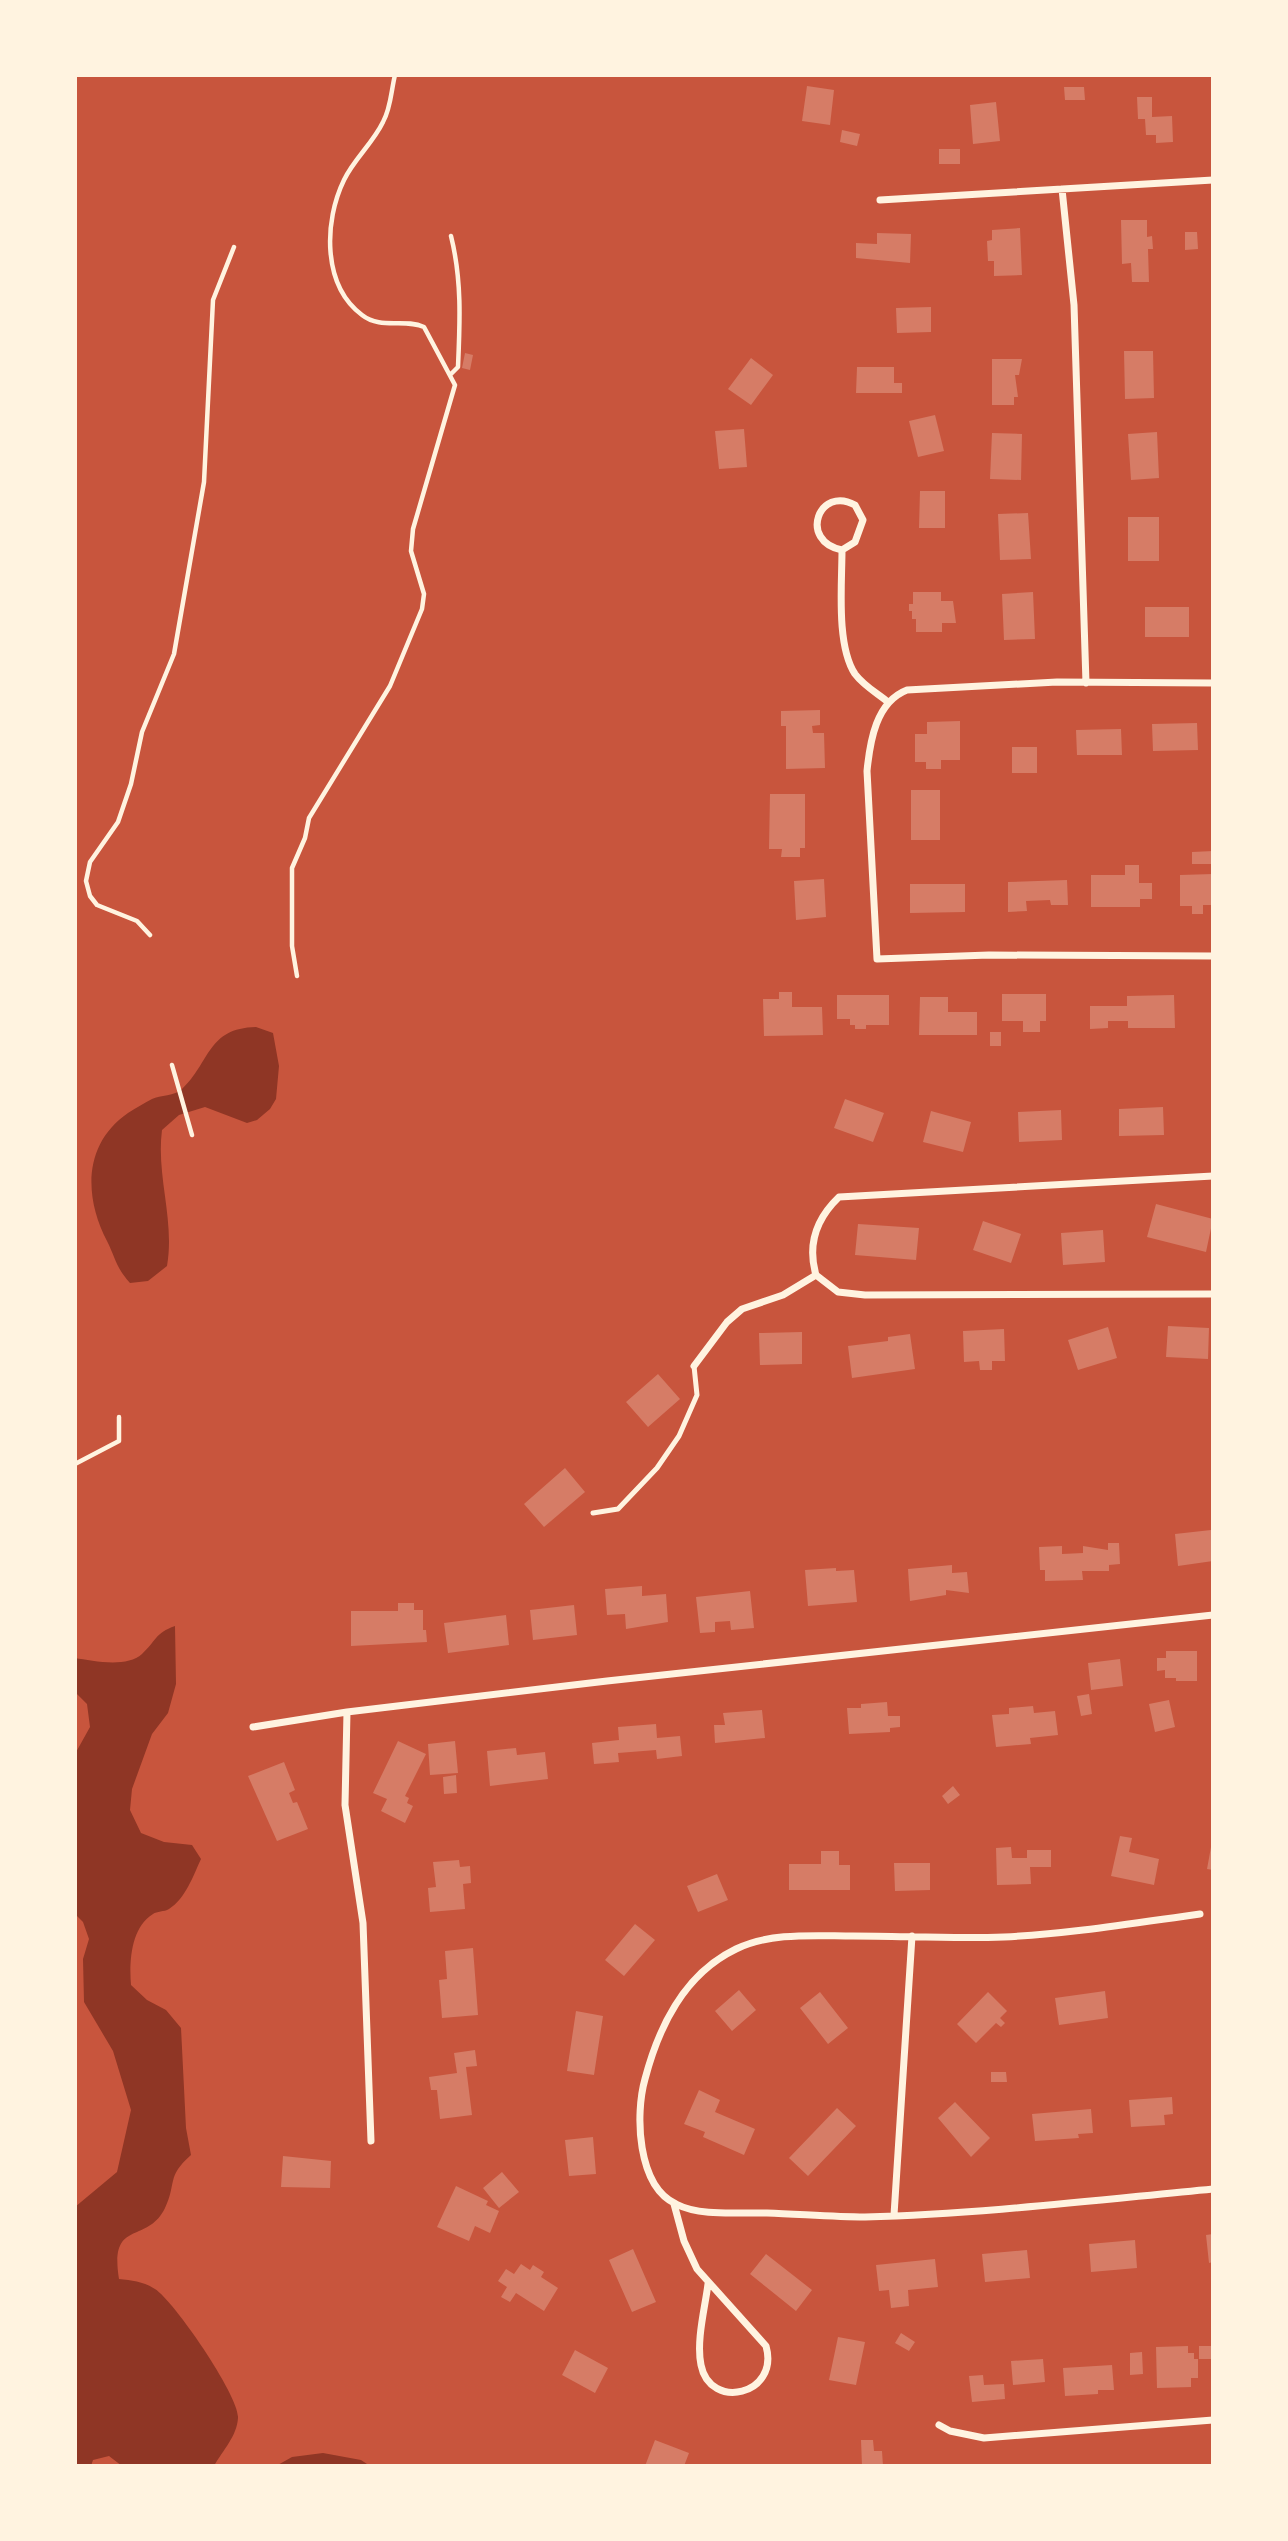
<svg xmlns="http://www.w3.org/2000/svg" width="1288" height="2541" font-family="Helvetica,sans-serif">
<rect width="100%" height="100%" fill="#c8553d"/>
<path fill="#8f3625" d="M256,1027L273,1033L279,1066L276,1099L270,1109L257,1120L247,1123L205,1107L179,1115L162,1130C156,1176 175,1220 167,1266L148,1281L130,1283C115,1266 116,1259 107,1241C84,1197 83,1144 128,1113C136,1108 144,1103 152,1099C160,1095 175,1096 182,1089C210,1063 207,1028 256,1027Z
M175,1626L176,1684L168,1713L152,1734L132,1789L130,1810L141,1833L164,1842L192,1845L201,1859C193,1876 186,1898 169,1909C164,1912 157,1911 153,1914C131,1927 129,1962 131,1985L147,2000L166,2010L181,2028L186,2128L191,2155C166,2177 177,2183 165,2208C147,2245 109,2218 119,2279C132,2280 144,2282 155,2289C174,2301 240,2397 238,2418C237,2436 223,2450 214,2466H122L109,2456L93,2460L91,2466H75V2207L117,2172L131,2110L113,2051L84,2002L83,1959L89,1939L83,1922L75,1914V1754L90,1727L87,1704L75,1692V1658C93,1661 127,1668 142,1654C156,1641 155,1633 175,1626Z
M323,2453L361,2460L370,2466H276L292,2457Z"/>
<path fill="#d67c66" d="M807,86L834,90L830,125L802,121Z
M1064,87H1084L1085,100H1065Z
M1137,97H1152V117L1172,116L1173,142L1156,143V135H1146L1145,119H1138Z
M996,102L1000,141L973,144L970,105Z
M842,130L860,134L857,146L840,142Z
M939,149H960V164H939Z
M1121,220H1147V237L1152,236L1153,249H1148L1149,282H1132L1131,263L1122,264Z
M1020,228L1022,275L994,276V261H988L987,241L992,240V230Z
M1185,232H1197L1198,249L1185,250Z
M877,233L911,234L910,263L856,258V243L877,244Z
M931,307V332L897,333L896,308Z
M1124,351H1153L1154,398L1125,399Z
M465,353L473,355L470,370L462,368Z
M751,358L773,375L751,405L728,389Z
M992,359H1022L1019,375H1015L1018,397H1014V405H992Z
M857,367H894V383H902V393H856Z
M935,415L944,451L918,457L909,421Z
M744,429L747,467L719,469L715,431Z
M1157,432L1159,478L1131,480L1128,434Z
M992,433L1022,434L1021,480L990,479Z
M920,491H945V528H919Z
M1028,513L1031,559L1000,560L998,514Z
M1128,517H1159V561H1128Z
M913,592H941V601H953L956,623H942V632H916V619H912V611H909V604H913Z
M1033,592L1035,639L1004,640L1002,594Z
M1145,607H1189V637H1145Z
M820,710V725L812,726L813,733H824L825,768L786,769V726H781V711Z
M960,721V760H941V769H926V762H915V734H927V722Z
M1197,723L1198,750L1153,751L1152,724Z
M1121,729L1122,755H1077L1076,730Z
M1012,747H1037V773H1012Z
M911,790H940V840H911Z
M770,794H805V848H800V857H781L782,849H769Z
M1213,851V864H1192V852Z
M1125,865H1139V883H1152V899H1140V907H1091V875H1125Z
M1213,874V905H1203V914H1192V906H1180V875Z
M824,879L826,917L796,920L794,881Z
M1067,880L1068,905H1051L1050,900L1026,901L1027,911L1008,912V882Z
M910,884H965V912L910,913Z
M779,992H792V1007H822L823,1035L764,1036L763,999H779Z
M1002,994H1046V1021H1040V1032H1023V1021H1002Z
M837,995H889V1025H866V1029H855V1025H850V1019H837Z
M1174,995L1175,1028H1128V1021H1108V1028L1090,1029V1006H1127V996Z
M920,997H948V1012H977V1035H919Z
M990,1032H1001V1046H990Z
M845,1099L884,1113L873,1142L834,1128Z
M1163,1107L1164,1135L1119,1136V1109Z
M1061,1110L1062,1140L1019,1142L1018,1112Z
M931,1111L971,1122L963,1152L923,1142Z
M1156,1204L1213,1219L1206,1252L1147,1237Z
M983,1221L1021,1234L1011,1263L973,1250Z
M858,1224L919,1228L916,1260L855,1255Z
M1103,1230L1105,1262L1063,1265L1061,1233Z
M1168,1326L1209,1328L1208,1359L1166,1357Z
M1108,1327L1117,1358L1078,1370L1068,1340Z
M1004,1329L1005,1361H992V1370H980L979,1361L964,1362L963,1331Z
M802,1332V1364L760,1365L759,1333Z
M910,1334L915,1369L852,1378L848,1346L888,1341V1337Z
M658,1374L680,1399L648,1427L626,1402Z
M565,1468L585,1492L544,1527L524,1504Z
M1211,1530L1213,1561L1178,1566L1175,1534Z
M1108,1543H1119L1120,1564L1109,1565V1571H1082L1083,1580L1045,1581V1570H1040L1039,1547L1062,1546V1554L1083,1553V1546L1108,1550Z
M952,1565V1573L967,1572L969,1593L946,1590V1595L910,1601L908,1569Z
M836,1568V1571L854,1570L857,1602L808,1606L805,1570Z
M642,1586V1596L666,1594L668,1622L626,1629L625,1614L607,1615L605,1589Z
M750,1591L754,1628L731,1630L730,1621L715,1622V1632L700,1633L696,1597Z
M398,1603H414V1610H423V1630H426L427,1642L351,1646V1611H398Z
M574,1605L577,1635L533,1640L530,1610Z
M506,1615L509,1645L448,1653L444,1623Z
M1166,1651H1197V1681H1176V1678H1165V1670L1157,1671V1658H1166Z
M1120,1659L1123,1686L1091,1690L1088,1663Z
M1089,1694L1092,1714L1081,1716L1077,1696Z
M1169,1700L1175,1727L1155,1732L1149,1704Z
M887,1702L888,1716H900V1727L890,1728V1732L849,1734L847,1708H861V1704Z
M1033,1706L1034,1713L1055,1711L1058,1735L1030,1738L1031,1744L996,1747L992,1715L1009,1714V1708Z
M762,1710L765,1738L715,1743L714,1725H725L723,1713Z
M656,1724L657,1738L680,1736L682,1756L657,1759L656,1750L618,1753L619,1762L594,1764L592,1743L619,1740L618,1727Z
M398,1741L426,1754L405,1796L409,1798L407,1803L413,1806L405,1823L381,1811L387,1799L373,1793Z
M455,1741L458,1773L430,1775L428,1744Z
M516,1748L517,1755L545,1752L548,1779L490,1786L487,1751Z
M284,1762L295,1790L289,1793L293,1803L297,1802L308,1829L277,1841L248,1776Z
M456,1775L457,1793L444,1794L443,1777Z
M953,1786L960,1795L948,1804L942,1796Z
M1120,1836L1132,1838L1129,1852L1159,1859L1154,1885L1111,1876Z
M1011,1847L1012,1858H1027V1850H1051V1867H1030L1031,1884L997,1885L996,1848Z
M1211,1847H1213V1870L1207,1869Z
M821,1851H839V1865H850V1890H789V1864H821Z
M459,1860L460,1867L470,1866L471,1883L463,1884L465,1909L430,1912L428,1888L436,1887L433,1862Z
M894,1863H930V1890L895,1891Z
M717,1874L728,1900L698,1912L687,1886Z
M635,1924L655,1940L624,1976L605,1960Z
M473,1948L478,2015L442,2018L439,1980L447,1979L445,1951Z
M739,1990L756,2010L732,2031L715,2011Z
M1105,1991L1108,2018L1059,2025L1055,1998Z
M820,1992L848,2028L828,2044L800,2008Z
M988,1992L1007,2011L1000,2018L1005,2023L1001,2027L996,2023L976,2043L957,2024Z
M576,2011L603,2016L594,2075L567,2071Z
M475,2050L477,2066L466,2067L472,2115L440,2119L437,2090H431L429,2077L457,2073L454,2053Z
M991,2072H1006L1007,2082H991Z
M699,2090L720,2100L715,2112L755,2129L744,2155L703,2137L705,2132L684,2124Z
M1172,2097L1173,2114L1164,2115L1165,2125L1131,2127L1129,2100Z
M955,2102L990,2138L971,2157L938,2118Z
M837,2108L856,2126L808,2176L789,2158Z
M1091,2109L1093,2133L1078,2134L1079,2138L1035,2141L1032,2114Z
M593,2137L596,2174L569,2176L565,2140Z
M283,2156L331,2161L330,2188L281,2187Z
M502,2172L519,2192L499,2208L483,2188Z
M456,2186L488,2201L486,2205L499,2211L490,2233L475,2226L469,2241L437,2227Z
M1213,2234V2262L1209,2263L1206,2235Z
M1135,2240L1137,2268L1091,2272L1089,2244Z
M633,2249L656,2302L632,2312L609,2260Z
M1027,2250L1030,2278L985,2282L982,2254Z
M766,2254L812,2290L796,2311L750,2274Z
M935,2259L938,2287L908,2290L909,2306L891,2308L889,2290L879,2291L876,2265Z
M521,2264L530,2270L533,2265L544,2272L541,2277L558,2288L544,2311L516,2293L510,2302L501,2297L507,2287L498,2281L506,2269L514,2274Z
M901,2333L915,2342L909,2351L895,2343Z
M838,2337L865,2342L856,2385L829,2380Z
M1188,2346V2353H1194V2359H1198V2378H1191V2387L1157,2388L1156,2347Z
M1199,2346H1211L1212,2359H1199Z
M575,2350L608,2368L595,2393L562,2375Z
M1142,2352L1143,2374L1130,2375V2353Z
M1043,2359L1045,2382L1013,2385L1011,2361Z
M1112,2365L1114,2390H1098V2394L1065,2396L1063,2368Z
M983,2375L984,2385L1004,2384L1005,2399L972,2402L969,2376Z
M655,2440L689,2453L684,2466H645Z
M861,2440H873L874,2451H882L883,2466H862Z"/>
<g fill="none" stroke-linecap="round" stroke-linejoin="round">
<path stroke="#fff3e0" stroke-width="4.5" d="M450,375L458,367C460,322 462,280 451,236
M150,935L137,921L97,905L90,896L86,881L90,862L118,822L131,784L142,732L174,654L204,482L213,300L234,247
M297,976L292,946V868L305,838L309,818L390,686L422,609L424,594L411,551L413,529L455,385L424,327C404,318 381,330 362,315C322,285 324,221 344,180C354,159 373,143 383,122C391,108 391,91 395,75
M172,1065L192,1135
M75,1464L119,1441V1417"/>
<path stroke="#fff3e0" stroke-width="5" d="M593,1513L618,1509L657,1468L679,1436L697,1395L694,1366"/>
<path stroke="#fff3e0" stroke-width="7" d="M1062,189L1074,305L1086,683
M880,200L1213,180
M842,550C798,541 819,485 855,505L863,520L855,542L842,550C842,584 836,645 855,674C864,686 877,693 888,702
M1213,683L1057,682L907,690C876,702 870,741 867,771L877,959L989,955L1213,956
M816,1275C807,1244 816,1219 839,1197L1213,1176
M816,1275L838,1292L865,1295L1213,1294
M694,1366L727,1322L742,1309L783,1295L816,1275
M347,1712L345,1805L363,1923L371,2141
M253,1727L347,1712L607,1681L1213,1615
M1200,1914C1135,1923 1069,1934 1004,1937C954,1939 903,1936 853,1936C815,1936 771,1932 736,1949C684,1974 659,2026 645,2079C635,2114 637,2186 676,2204C701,2217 739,2212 767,2213C799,2214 833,2217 865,2217C981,2214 1097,2200 1213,2189
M674,2204L684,2241L697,2269L766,2346C780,2395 710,2411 701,2365C696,2341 705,2308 708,2284
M894,2215L912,1936
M939,2425L950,2431L984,2438L1213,2420"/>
</g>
<rect width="1288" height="2541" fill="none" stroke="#fff3e0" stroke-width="154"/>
</svg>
